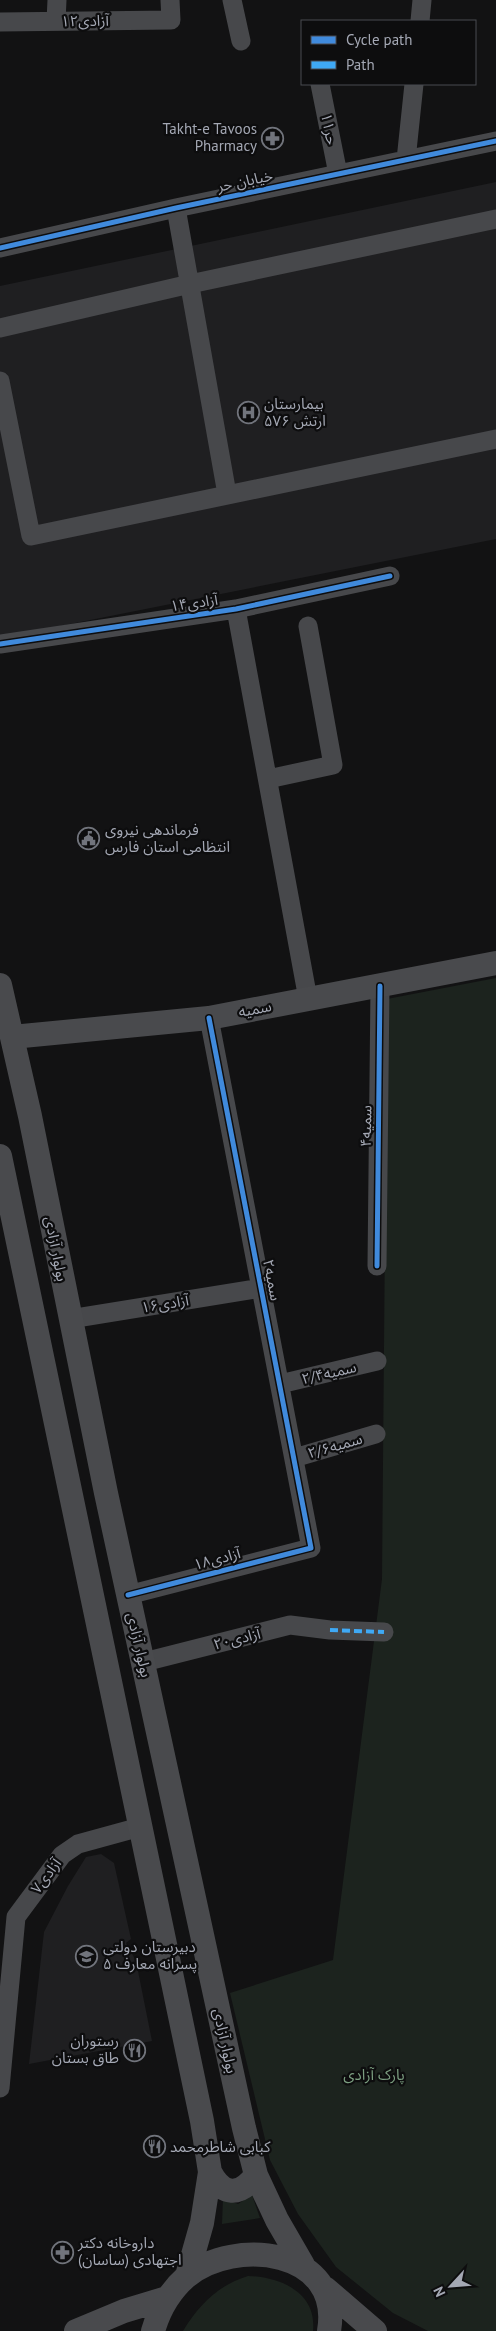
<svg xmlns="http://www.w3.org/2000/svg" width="496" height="2331" font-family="'PT Sans','Noto Sans Arabic',sans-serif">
<rect width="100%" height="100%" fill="#121213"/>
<path fill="#1f1f21" d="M496,182V539L0,638V286Z
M101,1854L114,1863L131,1939L126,1943L136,1961L152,2041L29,2064L44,1932L68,1886L86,1857Z"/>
<path fill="#1c231e" d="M496,978V2331H428L393,2313L336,2267L298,2214L270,2160L230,1993L333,1960L382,1579L387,999Z
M252,2195L260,2218L222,2224L223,2198L238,2204Z
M248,2276C280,2277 317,2292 313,2331H183C199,2305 218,2285 248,2276Z"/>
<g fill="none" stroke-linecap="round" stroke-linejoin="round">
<path stroke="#47484b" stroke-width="19" d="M232,0L241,41
M56,21L57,0
M420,21L422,0
M0,22L171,20L170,0
M320,84L338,174
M406,160L414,84
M176,208L227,494
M0,248L176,208L496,141
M0,328L190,284L496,219
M0,381L31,536L496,439
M236,609L308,999
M0,644L236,609L390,576
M268,779L333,765L308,626
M377,1266L380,986
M70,1319L261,1288
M280,1384L377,1361
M294,1458L376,1434
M128,1595L311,1548L209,1018
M144,1662L290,1625L330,1630L384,1632
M16,1917L62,1855L78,1844L140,1827
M0,2088L16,1917"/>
<path stroke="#494a4d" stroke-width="24" d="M0,985L30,1116L106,1493L244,2128L256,2175L277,2220L303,2265
M12,1037L209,1018L496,963
M0,1156L202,2121L210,2172L202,2223L187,2276
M210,2172C223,2196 239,2197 256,2175
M325,2288L375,2331
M76,2331L124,2311L167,2298
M153,2331C159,2310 169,2292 186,2277C235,2236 343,2250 329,2331"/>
<path stroke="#3fa9f5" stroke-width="4" stroke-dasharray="8 4" stroke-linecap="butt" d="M330,1630L384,1632"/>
<defs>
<path id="cycleway" d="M0,248L176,208L496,141
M0,644L236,609L390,576
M377,1266L380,986
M128,1595L311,1548L209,1018"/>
</defs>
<use href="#cycleway" stroke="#0d0d0e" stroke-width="8"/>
<use href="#cycleway" stroke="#408adc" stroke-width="5"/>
</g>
<defs>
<symbol id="pharmacy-ring" viewBox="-11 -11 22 22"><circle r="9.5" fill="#0d0d0e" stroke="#71747c" stroke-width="1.5"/><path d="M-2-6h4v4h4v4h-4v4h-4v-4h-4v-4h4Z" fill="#71747c"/></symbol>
<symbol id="hospital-ring" viewBox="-11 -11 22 22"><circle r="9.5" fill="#0d0d0e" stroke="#71747c" stroke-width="1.5"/><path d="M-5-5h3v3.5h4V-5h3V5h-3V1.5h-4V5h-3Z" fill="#71747c"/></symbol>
<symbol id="civic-ring" viewBox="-11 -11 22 22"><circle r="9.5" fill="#0d0d0e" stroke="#71747c" stroke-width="1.5"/><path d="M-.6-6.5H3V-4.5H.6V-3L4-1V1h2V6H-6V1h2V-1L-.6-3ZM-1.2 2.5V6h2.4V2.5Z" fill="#71747c"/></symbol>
<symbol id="school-ring" viewBox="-11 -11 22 22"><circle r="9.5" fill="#0d0d0e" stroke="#71747c" stroke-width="1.5"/><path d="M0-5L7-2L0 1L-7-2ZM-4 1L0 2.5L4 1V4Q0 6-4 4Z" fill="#71747c"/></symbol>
<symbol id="restaurant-ring" viewBox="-11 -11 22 22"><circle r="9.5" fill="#0d0d0e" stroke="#71747c" stroke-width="1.5"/><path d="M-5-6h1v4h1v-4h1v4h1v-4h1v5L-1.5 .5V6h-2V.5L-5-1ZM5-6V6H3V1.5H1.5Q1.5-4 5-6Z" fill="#71747c"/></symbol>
</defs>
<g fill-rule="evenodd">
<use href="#pharmacy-ring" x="260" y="126" width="25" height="25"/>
<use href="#hospital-ring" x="236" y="400" width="25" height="25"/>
<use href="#civic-ring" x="76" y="826" width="25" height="25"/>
<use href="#school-ring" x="74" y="1944" width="25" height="25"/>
<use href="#restaurant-ring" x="122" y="2038" width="25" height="25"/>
<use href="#restaurant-ring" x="142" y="2134" width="25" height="25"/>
<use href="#pharmacy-ring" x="50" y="2240" width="25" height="25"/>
</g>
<g text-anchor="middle" stroke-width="4.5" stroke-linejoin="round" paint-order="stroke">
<g font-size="15" fill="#a4a8b4" stroke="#0d0d0e">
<text transform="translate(85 21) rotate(-1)" y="5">آزادی۱۲</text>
<text transform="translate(329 129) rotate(79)" y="5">حر۱۱</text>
<text transform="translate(245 181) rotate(-12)" y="5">خیابان حر</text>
<text transform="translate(194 603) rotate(-8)" y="5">آزادی۱۴</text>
<text transform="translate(255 1009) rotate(-11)" y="5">سمیه</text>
<text transform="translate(366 1126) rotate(-89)" y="5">سمیه۴</text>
<text transform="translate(56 1249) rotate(79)" y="5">بولوار آزادی</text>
<text transform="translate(272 1280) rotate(79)" y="5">۲سمیه</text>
<text transform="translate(165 1304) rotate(-9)" y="5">آزادی۱۶</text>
<text transform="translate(329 1373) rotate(-13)" y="5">سمیه۲/۴</text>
<text transform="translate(335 1446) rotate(-16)" y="5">سمیه۲/۶</text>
<text transform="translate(217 1559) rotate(-15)" y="5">آزادی۱۸</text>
<text transform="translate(237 1639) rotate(-14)" y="5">آزادی۲۰</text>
<text transform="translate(139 1645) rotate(77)" y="5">بولوار آزادی</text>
<text transform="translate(46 1876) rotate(-53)" y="5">آزادی۷</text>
<text transform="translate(225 2041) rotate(78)" y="5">بولوار آزادی</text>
</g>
<g font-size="15" fill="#a4a8b4" stroke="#0d0d0e" text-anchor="start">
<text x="257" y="134" text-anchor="end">Takht-e Tavoos<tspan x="257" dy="17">Pharmacy</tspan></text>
<text x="264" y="409">بیمارستان<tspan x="264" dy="17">۵۷۶ ارتش</tspan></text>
<text x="105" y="835">فرماندهی نیروی<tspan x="105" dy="17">انتظامی استان فارس</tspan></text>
<text x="103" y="1952">دبیرستان دولتی<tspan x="103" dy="17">پسرانه معارف ۵</tspan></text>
<text x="119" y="2046" text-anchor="end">رستوران<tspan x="119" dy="17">طاق بستان</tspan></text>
<text x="170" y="2152">کبابی شاطرمحمد</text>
<text x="78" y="2248">داروخانه دکتر<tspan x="78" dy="17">اجتهادی (ساسان)</tspan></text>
</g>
<g font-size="15" fill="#7b9e80" stroke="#0d0d0e">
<text x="374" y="2080">پارک آزادی</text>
</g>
</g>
<rect x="301" y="20" width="175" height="65" fill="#0d0d0e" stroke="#494b50"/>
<rect x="311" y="36" width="25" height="8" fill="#408adc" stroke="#494b50"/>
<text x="346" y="45" font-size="15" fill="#a4a8b4">Cycle path</text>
<rect x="311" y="61" width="25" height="8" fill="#3fa9f5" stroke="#494b50"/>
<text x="346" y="70" font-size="15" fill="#a4a8b4">Path</text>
<g transform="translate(451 2286) rotate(244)" stroke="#0d0d0e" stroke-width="4" paint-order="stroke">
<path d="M0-4L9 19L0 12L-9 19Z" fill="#a4a8b4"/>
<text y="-8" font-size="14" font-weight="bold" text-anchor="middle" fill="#a4a8b4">N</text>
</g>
</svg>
